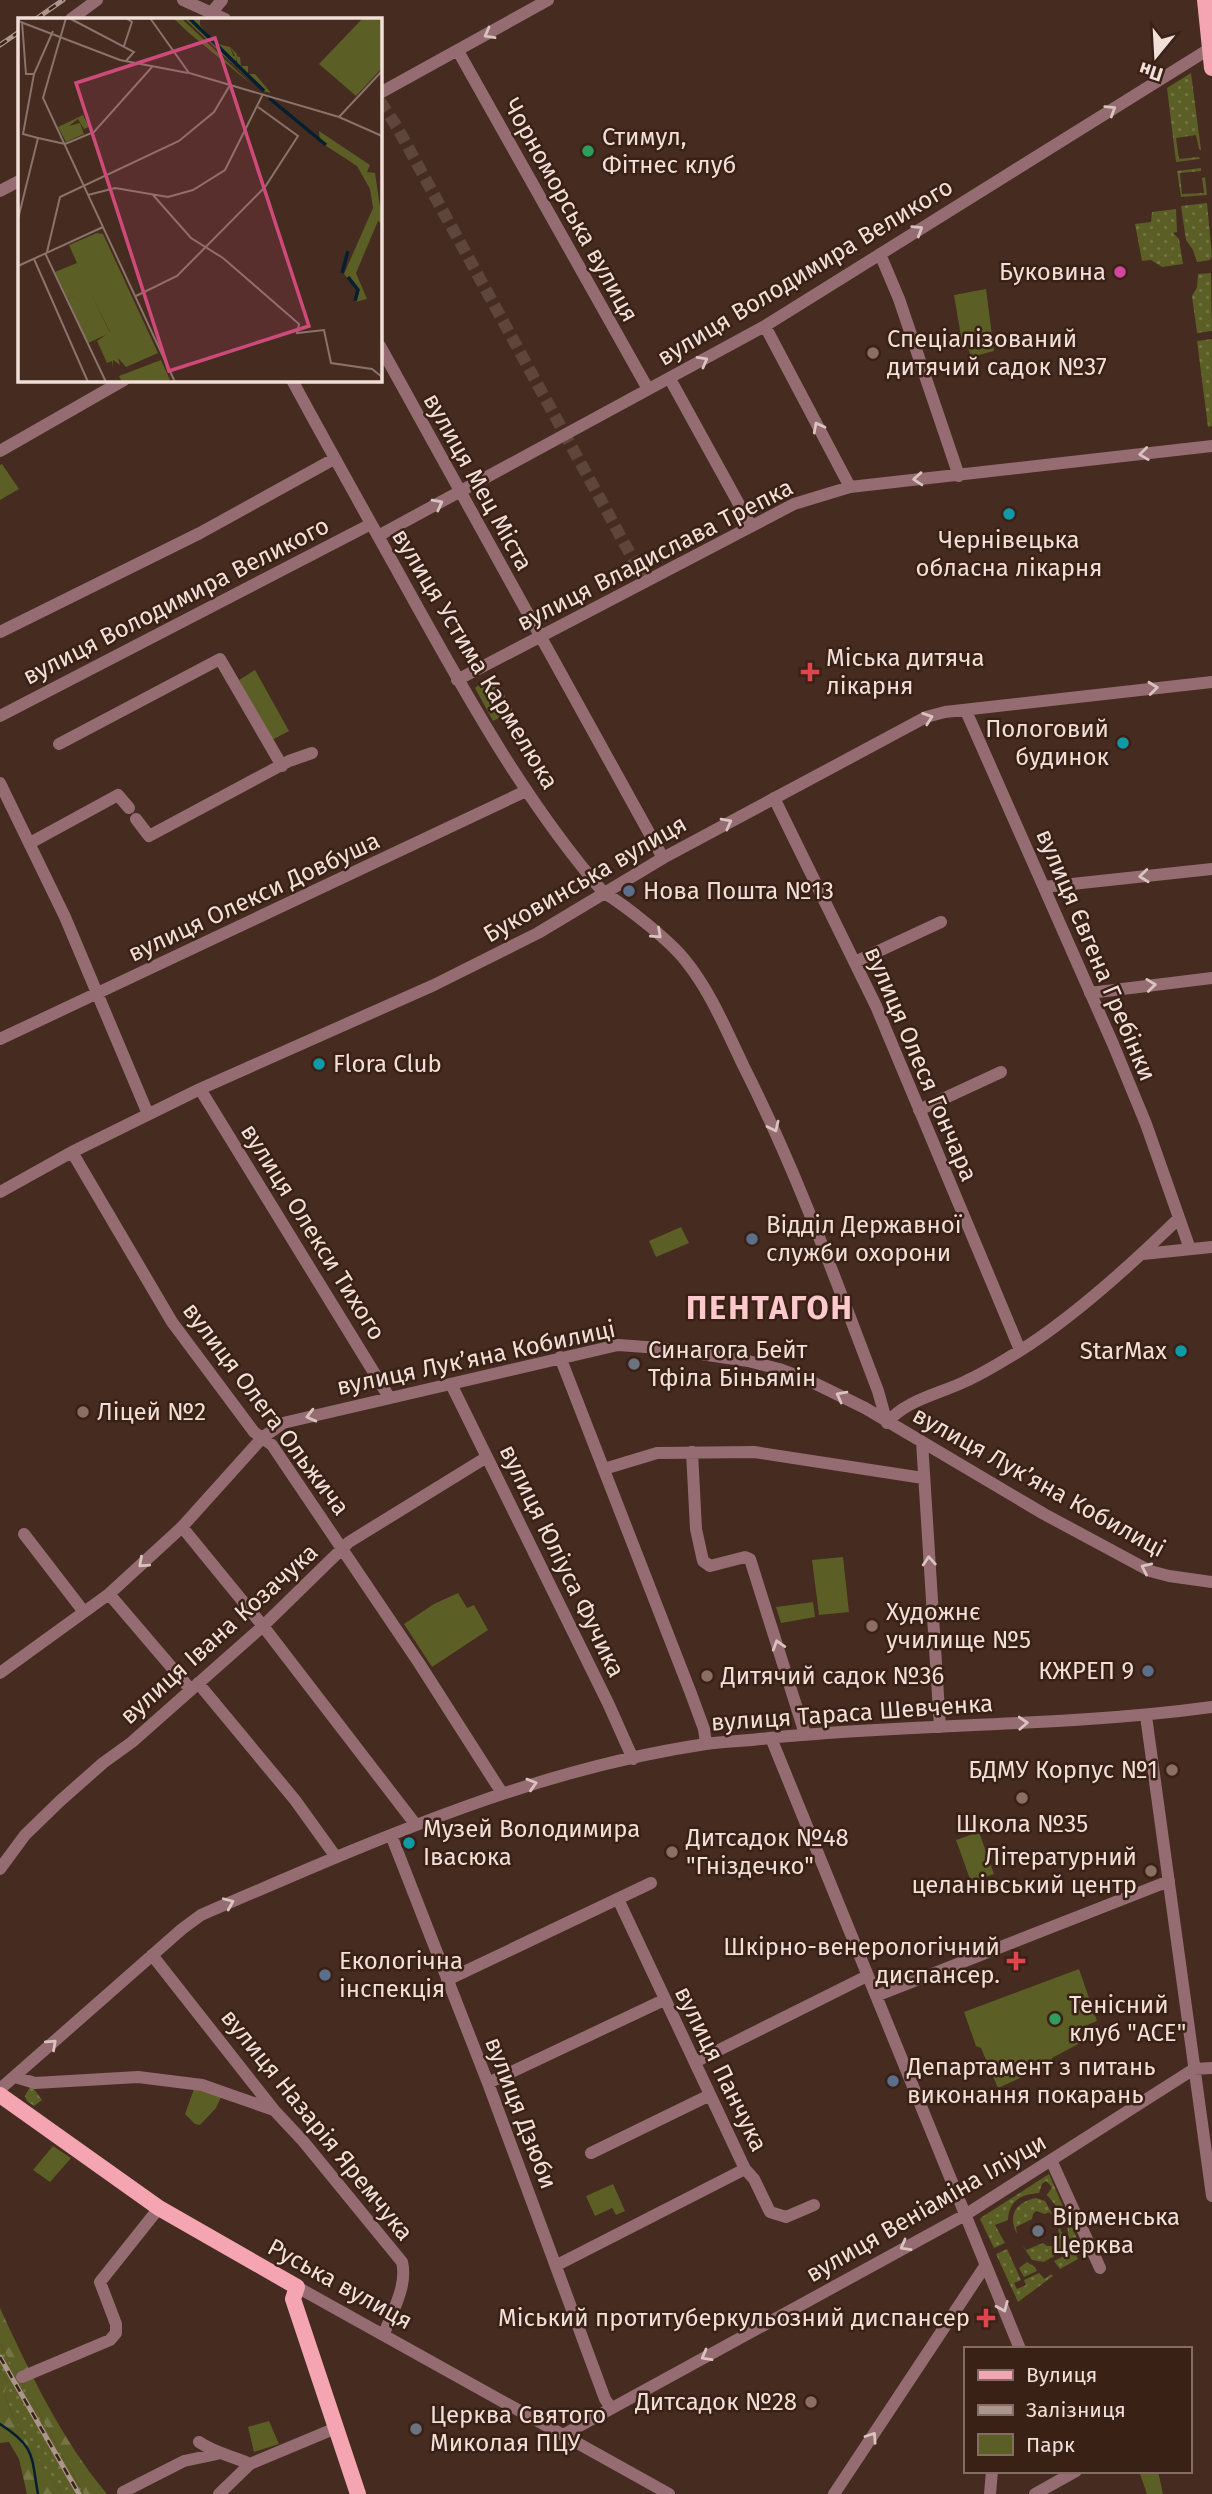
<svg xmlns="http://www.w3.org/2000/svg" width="1212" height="2494" font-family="'Fira Sans',sans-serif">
<defs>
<pattern id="grass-dots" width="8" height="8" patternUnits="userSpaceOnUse" patternTransform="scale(1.75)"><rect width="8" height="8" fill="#5b5f25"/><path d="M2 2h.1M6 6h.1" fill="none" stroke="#737644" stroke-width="1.8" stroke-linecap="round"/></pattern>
<pattern id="forest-firs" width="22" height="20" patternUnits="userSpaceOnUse" patternTransform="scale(1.75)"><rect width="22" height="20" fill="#5b5f25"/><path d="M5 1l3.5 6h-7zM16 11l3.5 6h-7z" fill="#737644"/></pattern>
</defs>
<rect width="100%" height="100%" fill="#452b20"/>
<path fill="url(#grass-dots)" d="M1191,73L1201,150L1199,149L1196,135L1176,138L1179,159L1199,157L1200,159L1176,162L1167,88Z
M1201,168V171L1180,173L1182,194L1204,193L1202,178L1205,177L1207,195L1181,197L1177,171Z
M1207,203L1212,256L1210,260L1197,262L1193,250L1186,240L1181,206Z
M1176,209L1177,232L1173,233L1179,239L1183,264L1162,267L1151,260L1142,261L1135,224L1151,222L1152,212Z
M1211,273L1212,331L1197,333L1192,296L1197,287L1198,274Z
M1212,339V426L1208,427L1197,341Z
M31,2085L42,2100L34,2106L27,2101L25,2096Z
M1049,2174L1078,2241L1073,2243C1065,2235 1069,2228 1067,2219L1047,2195L1052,2187L1046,2181L1042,2184L1039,2193C1021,2194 1009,2201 1008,2220L995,2225L1005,2243L994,2248L980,2219L982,2217Z
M1036,2198L1045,2201L1054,2217L1049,2212L1045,2214L1036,2211L1033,2214L1032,2219L1016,2227L1017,2234C1007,2215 1016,2202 1036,2198Z
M1060,2228L1065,2242L1062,2251L1044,2262L1032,2260L1022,2245L1026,2250L1043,2243L1047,2246H1053L1055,2237L1060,2235L1058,2230Z
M1007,2249L1021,2280L1014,2283L1017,2289L1026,2285L1024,2280L1039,2273L1045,2279L1051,2274L1053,2276L1018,2302L996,2254Z
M1074,2251L1078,2259L1060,2269L1054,2261Z
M1027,2262L1035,2267L1037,2271L1024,2277L1019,2268Z
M0,2343L84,2494H62C50,2479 5,2410 5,2393C5,2390 7,2386 8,2383L0,2370Z"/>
<path fill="url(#forest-firs)" d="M0,2308C30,2373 61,2439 107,2494H84L0,2343Z
M0,2370L8,2383C7,2386 5,2390 5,2393C5,2410 50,2478 62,2494H27L19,2459L9,2442L0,2443Z"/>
<path fill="#5b5f25" d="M986,289L994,351L971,357L968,347L963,348L954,295Z
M2,464L19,489L0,500V465Z
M255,670L289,731L272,740L239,680Z
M493,674L513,711L493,721L475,688Z
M681,1227L689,1243L656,1257L649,1241Z
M843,1557L849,1612L819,1615L812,1560Z
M458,1593L467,1608L474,1605L488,1630L432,1667L404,1624L434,1604Z
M813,1602L815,1617L781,1623L776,1607Z
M979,1832L994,1874L971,1882L956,1840Z
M1079,1969L1097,2021L1078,2029L1082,2042L1052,2058L1053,2063L998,2088L981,2048L976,2046L964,2012Z
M194,2089L221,2097L216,2108L200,2125L195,2124L185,2114Z
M53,2146L71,2158L50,2182L33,2170Z
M613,2184L625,2211L616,2215L612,2208L595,2216L586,2196Z
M269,2421L279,2444L254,2452L248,2427Z
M1139,2471H1158L1163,2494H1147Z"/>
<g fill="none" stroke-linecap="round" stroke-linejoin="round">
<path stroke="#051f30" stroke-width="2.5" d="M0,2424C36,2447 31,2456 38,2494"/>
<path stroke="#5f463c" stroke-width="12" stroke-dasharray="12 6" stroke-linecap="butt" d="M380,101L397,127L645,581"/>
<path stroke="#946c72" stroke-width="12" d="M183,0L225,19
M71,19L97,0
M214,19L211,13L222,0
M458,51L648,389
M380,93L548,0
M0,191L19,181
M880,254L899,299L959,476
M765,326L850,487
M380,346L663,858
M670,379L751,526
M292,380C333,456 376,532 418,608C473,707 529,806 603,892C626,906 668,939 685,960C711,992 726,1030 744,1067C797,1172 836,1281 878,1391L887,1423
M0,451L124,380
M378,536L765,326L1209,49
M0,632L200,533L334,459
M457,680L794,504L850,487L1212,446
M966,711L1113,1044L1146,1124L1190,1249
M0,716L371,524
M59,744L220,659L282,766
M0,783L65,917L148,1114
M774,798L876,1006L1020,1350
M136,819L149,836L289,761L312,753
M30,843L118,795L129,808
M1044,887L1212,869
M855,962L941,922
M1090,993L1212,978
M0,1039L526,791
M200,1089L389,1397
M919,1110L1001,1072
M72,1152L172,1322L254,1432L272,1445L419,1663L502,1793
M0,1192L72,1152L200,1089L434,985L538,933L663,858L926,717L945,712L1212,682
M1143,1254L1212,1247
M560,1357L690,1691L704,1729L706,1744
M451,1384L608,1703L633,1759
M887,1423C905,1400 940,1394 966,1381C984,1373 1001,1362 1018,1352C1074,1317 1132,1264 1179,1218
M922,1442L940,1727
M692,1452L696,1529L703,1561L710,1566L745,1557L750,1559L805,1734
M604,1469L657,1453L754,1452L923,1478
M182,1527L263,1626L416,1825
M24,1534L84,1612
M109,1594L191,1690
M0,1673L109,1594L182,1527L262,1438L283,1423L618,1345L660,1348L748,1361L779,1369L806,1379L865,1408L1044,1514L1150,1571L1169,1576L1212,1582
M198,1683L295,1800L336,1857
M1146,1716L1212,2196
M771,1738L1020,2349
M391,1835L488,2083L605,2399L611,2408
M0,1869L25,1835L60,1801L103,1763L132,1742L263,1626L349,1542L487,1457
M618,1899L745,2169L754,2179L770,2212L786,2217L814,2205
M152,1955L274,2110L303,2141L402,2262C408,2285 392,2312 384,2334
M447,1980L651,1883
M876,1996L1169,1881
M695,2062L867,1976
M15,2077L35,2083L138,2077L202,2085L274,2110
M488,2083L664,2000
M0,2089L182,1929L201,1915C364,1845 528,1770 706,1744C726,1741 748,1741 769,1738C916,1723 1065,1727 1212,1707
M591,2153L710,2095
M1051,2160L1100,2268
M557,2265L745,2169
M297,2287L669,2494
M22,2377L110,2340L116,2333V2324L100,2282L159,2208
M563,2435L965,2215L1194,2069L1212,2068
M199,2442C215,2453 232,2456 250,2464
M123,2492L184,2461L217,2454
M219,2494L250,2464L336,2428
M834,2494L985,2266
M990,2494L992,2471
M1035,2494L1076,2471"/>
<path stroke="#f5a5b2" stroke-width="16" d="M1205,0L1212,68
M0,2095L159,2208L297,2287L293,2299L358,2494"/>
<defs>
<path id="rail" d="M36,19L63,0
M0,45L19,32
M0,2357L79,2494"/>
</defs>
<use href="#rail" stroke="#ab958d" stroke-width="5"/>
<use href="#rail" stroke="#3a2116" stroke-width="2.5" stroke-dasharray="8" stroke-linecap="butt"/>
</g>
<defs><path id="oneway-chevron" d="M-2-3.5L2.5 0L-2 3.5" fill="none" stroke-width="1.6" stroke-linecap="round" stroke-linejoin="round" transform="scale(1.75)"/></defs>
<g stroke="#dac2be">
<use href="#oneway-chevron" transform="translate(489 34) rotate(151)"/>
<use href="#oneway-chevron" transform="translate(1111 110) rotate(-32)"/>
<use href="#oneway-chevron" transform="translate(918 230) rotate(-32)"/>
<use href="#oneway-chevron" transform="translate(703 361) rotate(-29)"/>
<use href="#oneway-chevron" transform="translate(818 427) rotate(-118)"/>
<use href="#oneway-chevron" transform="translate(1144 454) rotate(173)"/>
<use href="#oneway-chevron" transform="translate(918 479) rotate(176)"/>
<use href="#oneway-chevron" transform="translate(438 504) rotate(-28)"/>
<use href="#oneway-chevron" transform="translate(1153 688) rotate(-6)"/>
<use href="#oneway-chevron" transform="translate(928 718) rotate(-19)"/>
<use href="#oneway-chevron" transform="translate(727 823) rotate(-28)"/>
<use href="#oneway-chevron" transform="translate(1144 876) rotate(174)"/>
<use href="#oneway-chevron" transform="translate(657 934) rotate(42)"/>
<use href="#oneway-chevron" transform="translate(1151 985) rotate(-7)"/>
<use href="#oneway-chevron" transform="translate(774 1127) rotate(65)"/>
<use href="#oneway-chevron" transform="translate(841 1396) rotate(-152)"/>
<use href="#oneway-chevron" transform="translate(311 1416) rotate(166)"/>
<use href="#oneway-chevron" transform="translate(929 1561) rotate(-94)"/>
<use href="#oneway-chevron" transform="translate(143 1563) rotate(138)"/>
<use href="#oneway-chevron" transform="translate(1146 1568) rotate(-155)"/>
<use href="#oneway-chevron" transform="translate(778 1645) rotate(-107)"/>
<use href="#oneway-chevron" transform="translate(1023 1723) rotate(-3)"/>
<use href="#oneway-chevron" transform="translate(532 1784) rotate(-17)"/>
<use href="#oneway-chevron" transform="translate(229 1903) rotate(-23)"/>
<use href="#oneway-chevron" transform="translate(52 2044) rotate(-42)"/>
<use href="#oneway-chevron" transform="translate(905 2246) rotate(151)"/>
<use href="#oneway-chevron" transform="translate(1003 2307) rotate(67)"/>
<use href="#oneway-chevron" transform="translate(706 2356) rotate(151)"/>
<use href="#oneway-chevron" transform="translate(872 2437) rotate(-56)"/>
</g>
<g fill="#2e9e5b" stroke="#3a2116" stroke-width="2.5">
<circle cx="588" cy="151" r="7"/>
<circle cx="1055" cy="2019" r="7"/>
</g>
<circle fill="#d1479c" stroke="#3a2116" stroke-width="2.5" cx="1120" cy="272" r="7"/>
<g fill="#8d6e63" stroke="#3a2116" stroke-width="2.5">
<circle cx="873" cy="353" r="7"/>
<circle cx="83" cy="1412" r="7"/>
<circle cx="872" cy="1626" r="7"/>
<circle cx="707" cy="1676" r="7"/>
<circle cx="1172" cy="1770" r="7"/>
<circle cx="1022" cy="1798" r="7"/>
<circle cx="672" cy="1852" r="7"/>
<circle cx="1151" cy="1871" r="7"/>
<circle cx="811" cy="2402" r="7"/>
</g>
<g fill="#0f9aa8" stroke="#3a2116" stroke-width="2.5">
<circle cx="1009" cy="514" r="7"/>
<circle cx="1123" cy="743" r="7"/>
<circle cx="319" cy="1064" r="7"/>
<circle cx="1181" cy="1351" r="7"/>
<circle cx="409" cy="1843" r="7"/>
</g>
<g fill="#e0444e" stroke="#3a2116" stroke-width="2.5">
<path d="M806.5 661.5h7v7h7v7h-7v7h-7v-7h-7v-7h7z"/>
<path d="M1012.5 1950.5h7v7h7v7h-7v7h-7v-7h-7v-7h7z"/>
<path d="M982.5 2307.5h7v7h7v7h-7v7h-7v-7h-7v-7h7z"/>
</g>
<g fill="#5c6f8a" stroke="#3a2116" stroke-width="2.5">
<circle cx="629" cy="891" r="7"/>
<circle cx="752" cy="1239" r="7"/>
<circle cx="1148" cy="1671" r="7"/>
<circle cx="325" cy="1975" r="7"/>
<circle cx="893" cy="2081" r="7"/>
</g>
<g fill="#6b7280" stroke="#3a2116" stroke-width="2.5">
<circle cx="634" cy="1364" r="7"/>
<circle cx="1038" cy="2231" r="7"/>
<circle cx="416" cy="2429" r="7"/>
</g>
<g text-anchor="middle" stroke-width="5" stroke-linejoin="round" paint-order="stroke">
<g font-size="24" fill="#f1dfd8" stroke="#3a2116" text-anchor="start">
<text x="602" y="145">Стимул,<tspan x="602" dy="28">Фітнес клуб</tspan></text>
<text x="1106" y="280" text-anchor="end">Буковина</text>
<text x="887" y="347">Спеціалізований<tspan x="887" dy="28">дитячий садок №37</tspan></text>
<text x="1009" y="548" text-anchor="middle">Чернівецька<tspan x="1009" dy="28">обласна лікарня</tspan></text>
<text x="826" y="666">Міська дитяча<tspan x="826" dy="28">лікарня</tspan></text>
<text x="1109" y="737" text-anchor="end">Пологовий<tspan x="1109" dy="28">будинок</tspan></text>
<text x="643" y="899">Нова Пошта №13</text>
<text x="333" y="1072">Flora Club</text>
<text x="766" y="1233">Відділ Державної<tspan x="766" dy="28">служби охорони</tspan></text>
<text x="648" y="1358">Синагога Бейт<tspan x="648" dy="28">Тфіла Біньямін</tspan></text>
<text x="1167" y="1359" text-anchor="end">StarMax</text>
<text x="97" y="1420">Ліцей №2</text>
<text x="886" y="1620">Художнє<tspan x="886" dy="28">училище №5</tspan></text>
<text x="1134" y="1679" text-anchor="end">КЖРЕП 9</text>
<text x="721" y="1684">Дитячий садок №36</text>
<text x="1158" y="1778" text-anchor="end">БДМУ Корпус №1</text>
<text x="1022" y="1832" text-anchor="middle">Школа №35</text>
<text x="423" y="1837">Музей Володимира<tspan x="423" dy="28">Івасюка</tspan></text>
<text x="686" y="1846">Дитсадок №48<tspan x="686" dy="28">"Гніздечко"</tspan></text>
<text x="1137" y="1865" text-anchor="end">Літературний<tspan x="1137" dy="28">целанівський центр</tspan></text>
<text x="1000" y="1955" text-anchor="end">Шкірно-венерологічний<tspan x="1000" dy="28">диспансер.</tspan></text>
<text x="339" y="1969">Екологічна<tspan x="339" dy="28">інспекція</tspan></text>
<text x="1069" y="2013">Тенісний<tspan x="1069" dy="28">клуб "ACE"</tspan></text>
<text x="907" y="2075">Департамент з питань<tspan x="907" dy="28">виконання покарань</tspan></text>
<text x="1052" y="2225">Вірменська<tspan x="1052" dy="28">Церква</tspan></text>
<text x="970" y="2326" text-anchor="end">Міський протитуберкульозний диспансер</text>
<text x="797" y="2410" text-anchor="end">Дитсадок №28</text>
<text x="430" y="2423">Церква Святого<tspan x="430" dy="28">Миколая ПЦУ</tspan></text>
</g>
<g font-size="24" fill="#f1dfd8" stroke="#3a2116">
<text transform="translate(571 210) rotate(61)" y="8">Чорноморська вулиця</text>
<text transform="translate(805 272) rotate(-31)" y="8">вулиця Володимира Великого</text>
<text transform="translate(478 482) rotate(61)" y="8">вулиця Мец Міста</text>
<text transform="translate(655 555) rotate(-27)" y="8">вулиця Владислава Трепка</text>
<text transform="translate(176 601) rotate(-27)" y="8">вулиця Володимира Великого</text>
<text transform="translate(475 659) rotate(59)" y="8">вулиця Устима Кармелюка</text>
<text transform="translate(585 879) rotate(-30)" y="8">Буковинська вулиця</text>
<text transform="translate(254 897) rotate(-25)" y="8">вулиця Олекси Довбуша</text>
<text transform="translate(1096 955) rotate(67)" y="8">вулиця Євгена Гребінки</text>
<text transform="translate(921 1064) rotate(67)" y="8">вулиця Олеся Гончара</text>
<text transform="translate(313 1232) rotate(58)" y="8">вулиця Олекси Тихого</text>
<text transform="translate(476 1358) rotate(-12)" y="8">вулиця Лукʼяна Кобилиці</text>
<text transform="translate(266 1409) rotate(53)" y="8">вулиця Олега Ольжича</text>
<text transform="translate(1039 1482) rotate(29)" y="8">вулиця Лукʼяна Кобилиці</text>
<text transform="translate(562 1561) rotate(64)" y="8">вулиця Юліуса Фучика</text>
<text transform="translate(219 1634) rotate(-42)" y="8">вулиця Івана Козачука</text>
<text transform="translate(852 1713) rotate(-4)" y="8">вулиця Тараса Шевченка</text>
<text transform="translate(721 2069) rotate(64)" y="8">вулиця Панчука</text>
<text transform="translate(521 2113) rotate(69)" y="8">вулиця Дзюби</text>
<text transform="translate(317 2125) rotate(51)" y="8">вулиця Назарія Яремчука</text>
<text transform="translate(926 2208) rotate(-30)" y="8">вулиця Веніаміна Іліуци</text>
<text transform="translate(340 2284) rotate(29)" y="8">Руська вулиця</text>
</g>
<g font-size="32" font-weight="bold" letter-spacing="2" fill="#fdc9cc" stroke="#3a2116">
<text x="770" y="1319">ПЕНТАГОН</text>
</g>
</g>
<g transform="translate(18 18)">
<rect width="364" height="364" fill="#452b20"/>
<path d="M163,0L206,38H217L212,29L219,36L217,48L248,75ZM65,97L71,109L66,111L60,101L51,108L62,105L66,116L48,124L40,109ZM301,113L352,147L349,154L357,155L362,189L355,190L352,171L339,148L302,124ZM71,271L92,315L70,325L50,281Z" fill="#5b5f25"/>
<path d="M155,0H163L233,66L171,15ZM166,0H182V7L196,25L212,29L216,40L206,38ZM218,38L222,39L223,48H230V56H237L253,75L245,73L220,51ZM364,187V206L360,203L338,255L349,281L337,284L339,273L326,256L355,190Z" fill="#5b5f25"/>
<path d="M345,0H364V50L338,78L301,46Z" fill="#5b5f25"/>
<path d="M79,215L85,216L140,335L108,349L100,340L102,347L95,342V350L94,343L89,345L79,323L92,314L71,272L50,281L37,254L59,245L51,227ZM143,342L153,364H104L101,358Z" fill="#5b5f25"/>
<path fill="none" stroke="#051f30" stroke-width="3.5" d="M171,0L246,73M251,80L308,127M324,255L330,233M330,259L340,272L337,283"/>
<path fill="none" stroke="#8a736a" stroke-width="2" d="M48,0L25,80L157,364M51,0L116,34L108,43M132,0L171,55L321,99L364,118M0,3L102,42L170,55M4,4L8,56H16M106,28L114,4L108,0M321,99L364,53M20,120L5,116L16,56L35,13M47,126L76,114L134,49M70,177L97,170L150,179L175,172L207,152L245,76M135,177L173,220L205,240L281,306L279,315L306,312L313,345L354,351L364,359M0,201L20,120L47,126M29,234L42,179L161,123L196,94L212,67M27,235L88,364M16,241L70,364M0,248L85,209M118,278L159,258L247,169L280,118L240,89"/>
<path fill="#ce4a7a" fill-opacity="0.15" stroke="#ce4a7a" stroke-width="3.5" d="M197,20L291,308L151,353L58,65Z"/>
<rect width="364" height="364" fill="none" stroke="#f1dfd8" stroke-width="3.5"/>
</g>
<rect x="964" y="2347" width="228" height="126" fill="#3a2116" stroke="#836d64" stroke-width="2"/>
<rect x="978" y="2370" width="35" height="10" fill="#f5a5b2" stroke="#836d64" stroke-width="2"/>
<text x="1026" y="2382" font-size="21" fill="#f1dfd8">Вулиця</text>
<rect x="978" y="2405" width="35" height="10" fill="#ab958d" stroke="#836d64" stroke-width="2"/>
<text x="1026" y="2417" font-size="21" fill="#f1dfd8">Залізниця</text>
<rect x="978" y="2434" width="35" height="21" fill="#5b5f25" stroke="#836d64" stroke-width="2"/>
<text x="1026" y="2452" font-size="21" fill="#f1dfd8">Парк</text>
<g transform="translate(1156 56) rotate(198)" stroke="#3a2116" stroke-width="5" paint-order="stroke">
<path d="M0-5L12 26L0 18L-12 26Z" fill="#f1dfd8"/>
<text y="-10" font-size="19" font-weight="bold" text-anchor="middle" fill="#f1dfd8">Пн</text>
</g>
</svg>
